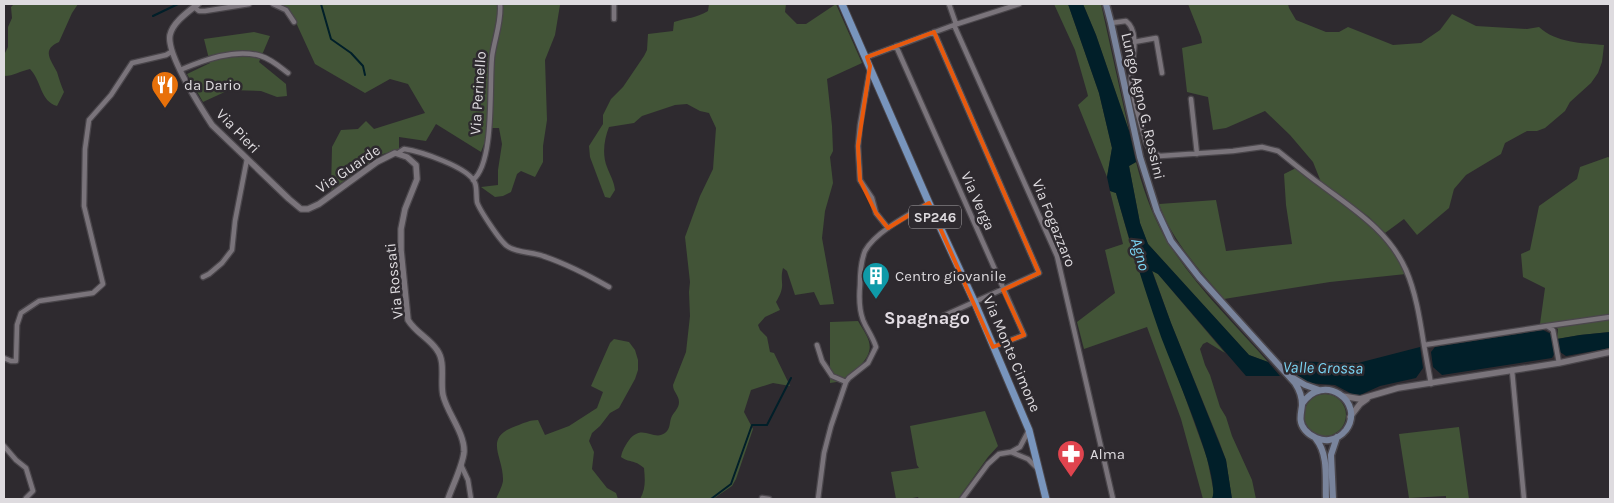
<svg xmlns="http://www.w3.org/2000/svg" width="1614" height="503" font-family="Karla,sans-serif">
<rect width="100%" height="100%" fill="#2e2a2f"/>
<path fill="#425437" d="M14,4H78L72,13L59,42C41,50 51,60 57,72C59,79 61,85 64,92L57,106C40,101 42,82 30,69C20,71 14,76 4,76V55L8,47V27L12,18L11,7Z
M273,4H568L560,5L555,35L545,60L547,120L543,146V162L535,177L521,171L517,174L511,192L503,196L495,197L481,187L498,185V170L502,144L499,128H490L481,152L436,124L426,141L399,137V150L383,154L331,190L332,147L341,130L358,129L366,121L374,129L425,113L408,84L390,79L365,93L315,64L293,16Z
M709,4H786L785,12L797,24H806L836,4L862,63L827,79L832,126L833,151L830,157L833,183L825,211L822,238L834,304L820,305L814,292L795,295L787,271L783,268C779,283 787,284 776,302L780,310L765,317L758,325L760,330L767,337L770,352L774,353L790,386L773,383L751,390L744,412L753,429L736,479L732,486L713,499H640C646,489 645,479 644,468C634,459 629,463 621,457C622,451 624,448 627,443C641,421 653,442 665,433C671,429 669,421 672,416C674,412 679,408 679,402C679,395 673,392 673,385L686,352L690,316L689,292L690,282L685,237L700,196L713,169L716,128L709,113L700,111L687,104L675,105L642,116L634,123L609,127C604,140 602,154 607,167C610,175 614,181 615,190L610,198L605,197L590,157L589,146L603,124V115L611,99L623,87L644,56L647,50L648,34L673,31L674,22C686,18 697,18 708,11Z
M1054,4H1068L1099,93L1112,148L1107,177L1078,105L1088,96L1087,92L1075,50Z
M1083,4H1101L1129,131L1096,35Z
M1188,4H1288L1289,8L1296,20L1326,32H1339L1348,27L1393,45L1421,43L1440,30L1452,14L1476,26L1527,29L1539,27C1556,43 1582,43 1604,45L1602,62L1598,73L1591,83L1570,102L1565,111L1545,128L1537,131H1527L1505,143L1501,154L1466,175L1454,189L1449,208L1417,235L1404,219L1385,233L1369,217L1321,182L1313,162L1290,135L1265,111L1226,128L1213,130L1208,97L1187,92L1182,48L1202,43L1201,37Z
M254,32L270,36L259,62L286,84L287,96L277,97L261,91L229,90L203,102L187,74L210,63L204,39Z
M1608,157L1610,158V332L1580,335L1557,339L1558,329L1549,323L1540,324L1545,288L1523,277L1521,254L1530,250L1539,206L1577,179L1580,167Z
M1136,162C1142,186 1151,212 1163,234C1190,281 1232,321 1268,362L1249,355L1148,244L1140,223L1129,166Z
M1296,168C1326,190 1359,211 1383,238C1393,249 1399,262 1406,274L1330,282L1224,299C1199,269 1172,241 1159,204L1216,200L1226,251L1292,244L1286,205L1284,174Z
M1110,191L1116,193L1133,253L1207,458L1214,493L1212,499H1203L1181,419L1147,327L1084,349L1077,322L1115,293L1105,250L1123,244Z
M1152,270L1158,274L1225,353L1207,342L1203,344L1200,349L1205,365L1210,375L1220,407L1226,417L1232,436L1252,480L1256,499H1232L1226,460L1219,441L1171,323Z
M858,321C868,338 877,347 861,365C855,371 849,373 843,381L830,383V322Z
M614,339L629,342L635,350L638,360V370L635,379L619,408L610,413L600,426L592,433L589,441L594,452L592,469L607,488L616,493L618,499H496C498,494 502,487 503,481C504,456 482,438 516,426C524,423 530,420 538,420L545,435L569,426L597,408L603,392L591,386L610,343Z
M1304 415a21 21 0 1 1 42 0a21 21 0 1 1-42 0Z
M985,411L998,446L988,457L958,499H919L918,497L907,499H896L891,472L919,468L917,465L910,426Z
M1459,427L1469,499H1446V496L1409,498L1399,434Z"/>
<path fill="#011f29" d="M1068,4H1083L1096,35L1129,131L1136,162L1129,166L1140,223L1148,244L1249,355L1268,362L1280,376H1246L1158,274L1152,271L1171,323L1226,460L1232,499H1212C1222,475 1169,361 1159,331C1143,285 1129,239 1116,193L1110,191L1107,177L1112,148L1099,93Z
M1543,330L1551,334L1555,352L1552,358L1442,375L1433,367L1431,352L1435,347Z
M1610,332V348L1566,356L1560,352L1557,339L1580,335Z
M1420,347L1423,368L1416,378L1380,386L1360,395L1352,394L1335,385L1307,383L1298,377L1283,361L1358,363Z"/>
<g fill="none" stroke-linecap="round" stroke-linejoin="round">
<path stroke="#011f29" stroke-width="2" d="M321,4L331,39L351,53L363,66L365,75
M153,16L178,4
M711,499L731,484L752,425H767L791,378"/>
<defs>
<path id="minor" d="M273,4L286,10L294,22
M949,4L956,24
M194,7L199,11H205L249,4
M614,19V4
M1111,23L1126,21C1142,33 1130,65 1131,82C1133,101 1141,124 1146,143L1151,151L1160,156L1233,151L1262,147L1278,151C1292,162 1306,174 1320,184C1353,209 1389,231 1406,270C1416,293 1420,320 1424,345L1547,326L1553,330L1559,363
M954,25L1057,256L1113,499
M934,32L1039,273L943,316
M1134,42L1156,38L1162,73
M896,46L1024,335L993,347
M867,57L954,25L1019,4
M870,69L860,125L858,146L860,180L872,198L876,213L888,228
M180,70C204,60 235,48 261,56C271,59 280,67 288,73
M1191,99L1197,154
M398,153L404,149C419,151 469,167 475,183C477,188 476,195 477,202C479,209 500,241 507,246C517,253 532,252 543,256C567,264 588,275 609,287
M473,180C495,162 489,86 492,57C494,40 502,21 500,4
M203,277L209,274L222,263L232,250L235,221L247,159
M1547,326L1610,317
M817,345L822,361L832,376L846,382
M1424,345L1431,384
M4,358L11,361H16L17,325L21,313L39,301L93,293L103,284L84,206L85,149L89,120L111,95L132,63L166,55L171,52
M1512,370L1524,499
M4,446L16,460L26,468L33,491L26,498
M1011,452L1028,459L1037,468
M461,465L468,480L471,499
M762,498L769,499
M818,499L824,453L831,426L846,382L849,378L868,363L876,347C872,335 867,330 863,320C859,309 859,296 860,285C860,275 861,261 865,251C875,232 910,214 929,203
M962,499L988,464L999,454L1011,452L1020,447L1029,430"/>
<path id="tertiary" d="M198,4C188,12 173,22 170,35C166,54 201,108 212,125L289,199L301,209H308L319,204L377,162L395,153L407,157L416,165L417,179L405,209L401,229V250L408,320C416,333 429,338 437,350C446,362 440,381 443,395C447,413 465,433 464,452C463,465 452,487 448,499
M1342,396L1360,399L1398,388L1559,363L1610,352
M1350,417L1360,404L1367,399"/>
<path id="secondary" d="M1106,4L1111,23L1140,157L1157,211L1171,241L1199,277L1295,383C1299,389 1302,397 1302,405C1301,414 1298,422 1305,430C1311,437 1321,441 1329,440C1336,439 1342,435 1346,430C1366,402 1323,371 1302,404
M1293,378L1305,385L1319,390
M1316,439C1329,455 1325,480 1326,499
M1333,499L1331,455L1337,437"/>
<path id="primary" d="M842,4L929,203L975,303L1029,430L1046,499"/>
</defs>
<use href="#minor" stroke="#4a464b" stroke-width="7"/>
<use href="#tertiary" stroke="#4a464b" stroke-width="8"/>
<use href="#secondary" stroke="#4a464b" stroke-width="9"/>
<use href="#primary" stroke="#4a464b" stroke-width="9"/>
<use href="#minor" stroke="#7a747b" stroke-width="4.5"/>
<use href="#tertiary" stroke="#7a747b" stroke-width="5.5"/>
<use href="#secondary" stroke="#79849c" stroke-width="6"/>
<use href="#primary" stroke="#7895bd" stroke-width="7"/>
</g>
<path fill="none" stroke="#e8590c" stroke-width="4" stroke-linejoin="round" d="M934,32L1039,273L1003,290L1024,335L993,347L929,203L888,228L876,213L860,180L858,146L870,66L867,57Z"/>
<defs>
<symbol id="restaurant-pin" viewBox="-11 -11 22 30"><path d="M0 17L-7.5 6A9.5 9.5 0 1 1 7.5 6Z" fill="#e8710a" stroke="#2e2a2f"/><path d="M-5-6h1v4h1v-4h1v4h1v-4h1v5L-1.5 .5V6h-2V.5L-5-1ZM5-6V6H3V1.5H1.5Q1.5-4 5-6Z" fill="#fff"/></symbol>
<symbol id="building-pin" viewBox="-11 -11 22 30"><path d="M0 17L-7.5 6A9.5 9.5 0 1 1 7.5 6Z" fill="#0f9aa8" stroke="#2e2a2f"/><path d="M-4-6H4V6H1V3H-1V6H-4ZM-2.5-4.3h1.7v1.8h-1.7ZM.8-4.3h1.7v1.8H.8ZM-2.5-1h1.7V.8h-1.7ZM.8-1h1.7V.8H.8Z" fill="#fff"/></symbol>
<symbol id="pharmacy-pin" viewBox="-11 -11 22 30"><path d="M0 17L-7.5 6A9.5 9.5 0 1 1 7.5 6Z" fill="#e0444e" stroke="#2e2a2f"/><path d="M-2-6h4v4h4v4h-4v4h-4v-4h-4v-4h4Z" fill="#fff"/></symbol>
</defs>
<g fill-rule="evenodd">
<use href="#restaurant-pin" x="149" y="69" width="32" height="43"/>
<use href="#building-pin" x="860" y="260" width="32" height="43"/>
<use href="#pharmacy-pin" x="1055" y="438" width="32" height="43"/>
</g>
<g text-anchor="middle" stroke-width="5" stroke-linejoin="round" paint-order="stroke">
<rect fill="#2e2a2f" stroke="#a9a6aa" stroke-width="1" x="909" y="205.5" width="52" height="23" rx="4"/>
<g font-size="14" font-weight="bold" fill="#dedbdf">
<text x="935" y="222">SP246</text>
</g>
<g font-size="15" fill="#dedbdf" stroke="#2e2a2f" text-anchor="start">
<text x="184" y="90">da Dario</text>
<text x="895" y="281">Centro giovanile</text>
<text x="1090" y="459">Alma</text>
</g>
<g font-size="15" fill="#dedbdf" stroke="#2e2a2f">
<text transform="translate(478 93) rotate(-86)" y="5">Via Perinello</text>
<text transform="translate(1143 106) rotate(77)" y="5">Lungo Agno G. Rossini</text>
<text transform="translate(238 131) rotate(46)" y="5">Via Pieri</text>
<text transform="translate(348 169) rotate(-34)" y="5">Via Guarde</text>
<text transform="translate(978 201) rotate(66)" y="5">Via Verga</text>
<text transform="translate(1054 223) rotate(68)" y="5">Via Fogazzaro</text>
<text transform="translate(394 281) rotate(-96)" y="5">Via Rossati</text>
<text transform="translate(1012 354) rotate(67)" y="5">Via Monte Cimone</text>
</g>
<g font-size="16" font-style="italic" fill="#7ad5f4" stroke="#2e2a2f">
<text transform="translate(1141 254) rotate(75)" y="6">Agno</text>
<text transform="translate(1323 367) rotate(1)" y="6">Valle Grossa</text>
</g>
<g font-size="18" font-weight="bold" fill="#e2dce3" stroke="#2e2a2f">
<text x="927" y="324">Spagnago</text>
</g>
</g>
<rect width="1614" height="503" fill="none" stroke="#dedbdf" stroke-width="10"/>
</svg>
